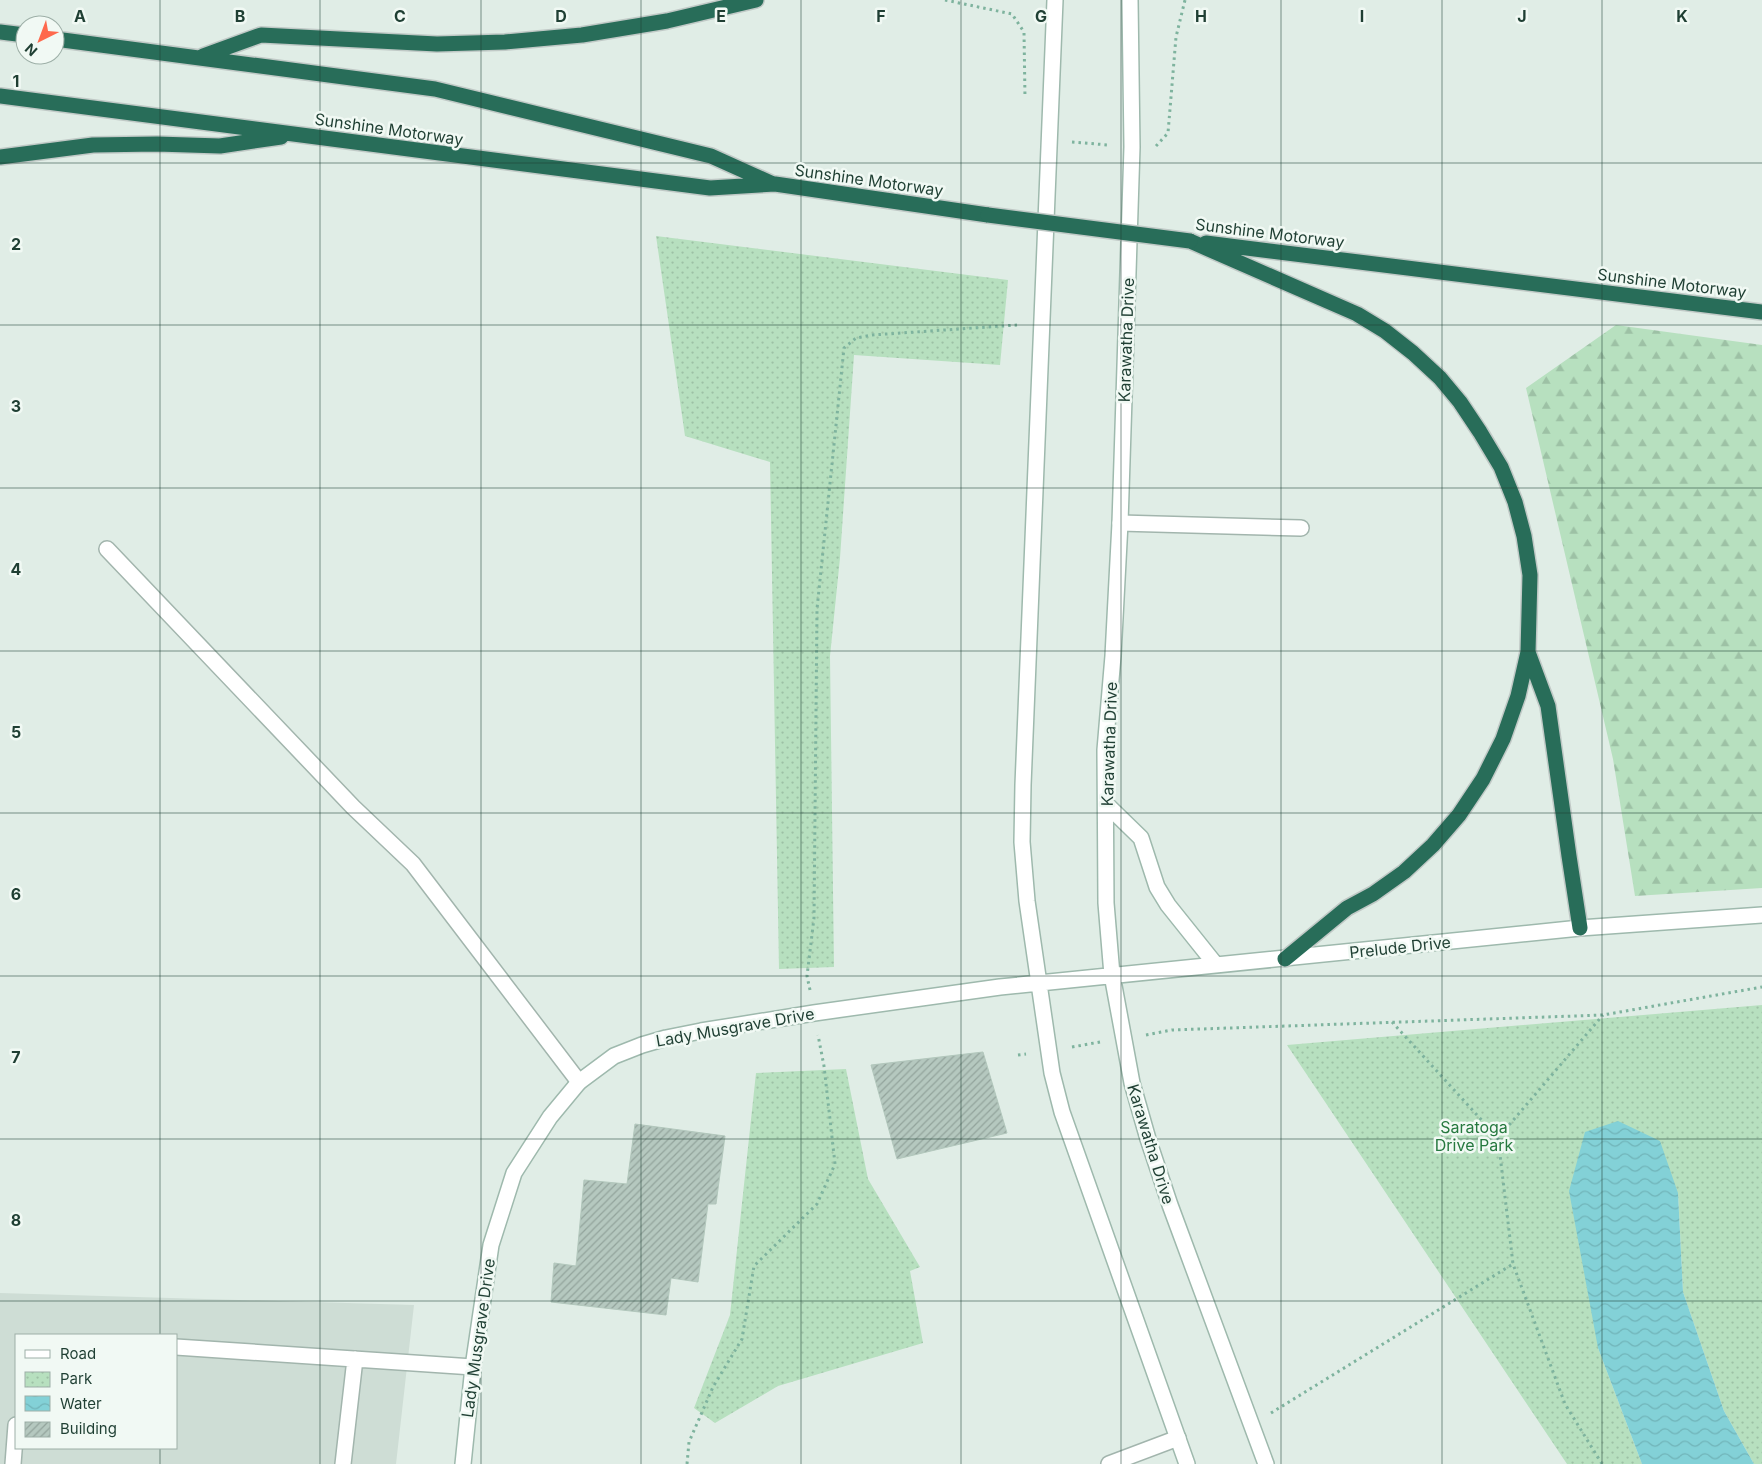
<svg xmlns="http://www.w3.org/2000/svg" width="1762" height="1464" font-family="Inter,sans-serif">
<defs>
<pattern id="forest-firs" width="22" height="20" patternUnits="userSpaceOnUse" patternTransform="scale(1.25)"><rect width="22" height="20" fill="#b7e0bf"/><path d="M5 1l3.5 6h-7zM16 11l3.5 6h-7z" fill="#9dc1a5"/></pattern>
<pattern id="park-dots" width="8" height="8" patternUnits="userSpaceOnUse" patternTransform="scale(1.25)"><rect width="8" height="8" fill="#b7e0bf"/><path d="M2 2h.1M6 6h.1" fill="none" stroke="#9dc1a5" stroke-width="1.8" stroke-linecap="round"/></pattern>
<pattern id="water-waves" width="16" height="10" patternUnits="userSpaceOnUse" patternTransform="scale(1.25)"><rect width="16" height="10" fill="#83d1d7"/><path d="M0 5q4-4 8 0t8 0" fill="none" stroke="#71b4b9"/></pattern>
<pattern id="building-hatch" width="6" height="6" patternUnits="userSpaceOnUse" patternTransform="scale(1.25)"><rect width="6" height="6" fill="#b5c8bf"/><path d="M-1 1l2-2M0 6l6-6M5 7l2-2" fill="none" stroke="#93a49c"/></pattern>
</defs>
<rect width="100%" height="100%" fill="#e0ede6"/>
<path fill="#ceddd5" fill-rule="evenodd" d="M0,1293L414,1305L396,1464H0ZM16,1335H176V1448H16Z"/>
<path fill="url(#forest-firs)" d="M1616,325L1762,345V888L1635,896L1613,759L1526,388Z"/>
<path fill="url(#park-dots)" d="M656,236L1008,280L1000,365L854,355L840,558L830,656L834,967L779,969L770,462L685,436Z
M1762,1005V1464H1754L1724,1411L1683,1292L1678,1193L1598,1348L1642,1464H1567L1287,1045Z
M846,1069L868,1179L920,1267L910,1271L923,1343L778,1386L715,1423L694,1408L730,1315L756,1073Z"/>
<path fill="url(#water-waves)" d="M1618,1121L1660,1141L1678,1193L1683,1292L1724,1411L1754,1464H1642L1598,1348L1569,1191L1585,1132Z"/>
<path fill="url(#building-hatch)" stroke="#b2c7bc" d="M983,1052L1007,1133L897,1159L871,1065Z
M635,1124L725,1136L716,1204H708L698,1282L671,1278L666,1315L551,1302L554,1263L576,1266L584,1180L627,1184Z"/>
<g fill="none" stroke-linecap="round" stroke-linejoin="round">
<defs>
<path id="lane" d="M1120,523L1301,528
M107,549L353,807L413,864L579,1082
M176,1347L473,1367
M13,1464L16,1425
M343,1464L355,1359"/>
<path id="street" d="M1109,1464L1178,1438"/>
<path id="secondary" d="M1055,0L1023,785L1022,842L1027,901L1052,1073L1062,1112L1187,1464
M1130,0L1132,147L1120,523L1113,656L1105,750L1106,903L1112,975L1132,1083L1148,1139L1170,1205L1266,1464
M1106,804L1141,838L1157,887L1168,905L1216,965
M463,1464L473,1367L491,1245L514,1173L550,1117L579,1082L614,1056L642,1045L666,1038L701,1031L814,1013L1000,987L1580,928L1762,915"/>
<path id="highway" d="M0,32L25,35
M55,39L435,89L711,156L771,183
M203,56L261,35L437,44L505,42L582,35L667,21L756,0
M0,96L710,188L775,184L988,215
M0,157L93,145L157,144L220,146L281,137
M1190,241L1357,314L1385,331L1413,353L1440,378L1460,402L1480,432L1501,467L1515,502L1524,536L1530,575L1528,652L1518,696L1503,739L1483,779L1459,815L1433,845L1404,872L1373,894L1347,908L1285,959
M1206,243L1762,312
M1528,652L1548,706L1569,856L1580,928"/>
</defs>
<use href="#lane" stroke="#a2b5ad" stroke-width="18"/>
<use href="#street" stroke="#a2b5ad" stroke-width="18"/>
<use href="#secondary" stroke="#9eb9ad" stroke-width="18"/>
<use href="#highway" stroke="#c0c9c6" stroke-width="18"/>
<path stroke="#7eb39e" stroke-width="3" stroke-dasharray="2.5 4" stroke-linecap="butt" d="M945,0L1012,14L1024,32L1025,98
M1072,142L1108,145
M1156,146L1168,133L1176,37L1185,0
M810,990L807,976L814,918L817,609L844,348L856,338L872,335L1017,325
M1392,1022L1498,1138
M1146,1035L1172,1030L1603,1015L1762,987
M1072,1047L1100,1042
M1018,1055L1026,1054
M1271,1413L1513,1264
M687,1464L689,1442L713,1387L742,1339L754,1266L817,1204L835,1164L824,1066L818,1035
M1602,1464L1565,1404L1513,1264L1498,1138L1603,1015"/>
<use href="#lane" stroke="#fff" stroke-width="15"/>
<use href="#street" stroke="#fff" stroke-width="15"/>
<use href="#secondary" stroke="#fff" stroke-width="15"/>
<use href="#highway" stroke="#286d59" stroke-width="15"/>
<defs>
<path id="highway-bridge" d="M988,215L1190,241"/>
</defs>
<use href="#highway-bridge" stroke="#c0c9c6" stroke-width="18" stroke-linecap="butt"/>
<use href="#highway-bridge" stroke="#286d59" stroke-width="15"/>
</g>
<path fill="none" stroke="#1f3f33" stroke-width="1" stroke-opacity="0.55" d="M160,0V1335M320,0V1464M481,0V1464M641,0V1464M801,0V1464M961,0V1464M1121,0V1464M1281,0V1464M1442,0V1464M1602,0V1464M0,163H1762M0,325H1762M0,488H1762M0,651H1762M0,813H1762M0,976H1762M0,1139H1762M0,1301H1762M160,1448V1464"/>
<g text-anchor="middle" stroke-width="5" stroke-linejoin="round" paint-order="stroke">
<g font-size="16" fill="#1f3f33" stroke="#f1f9f4">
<text transform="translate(389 129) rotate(8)" y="6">Sunshine Motorway</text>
<text transform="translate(869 180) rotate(8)" y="6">Sunshine Motorway</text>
<text transform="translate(1270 233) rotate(7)" y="6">Sunshine Motorway</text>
<text transform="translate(1672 283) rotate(7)" y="6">Sunshine Motorway</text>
<text transform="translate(1126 340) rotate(-88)" y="6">Karawatha Drive</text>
<text transform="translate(1109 744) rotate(-88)" y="6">Karawatha Drive</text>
<text transform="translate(1400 947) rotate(-6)" y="6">Prelude Drive</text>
<text transform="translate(735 1027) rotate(-10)" y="6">Lady Musgrave Drive</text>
<text transform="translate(1151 1144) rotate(73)" y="6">Karawatha Drive</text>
<text transform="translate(478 1338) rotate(-82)" y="6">Lady Musgrave Drive</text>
</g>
<g font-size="16" fill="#26793f" stroke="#f1f9f4">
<text x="1474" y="1133">Saratoga<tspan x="1474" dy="18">Drive Park</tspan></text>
</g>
</g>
<g font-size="16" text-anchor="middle" font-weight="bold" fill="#1f3f33" stroke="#f1f9f4" stroke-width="5" stroke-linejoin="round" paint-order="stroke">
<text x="80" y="22">A</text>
<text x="240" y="22">B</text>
<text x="400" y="22">C</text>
<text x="561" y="22">D</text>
<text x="721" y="22">E</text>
<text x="881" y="22">F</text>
<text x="1041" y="22">G</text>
<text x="1201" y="22">H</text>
<text x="1362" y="22">I</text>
<text x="1522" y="22">J</text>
<text x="1682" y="22">K</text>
<text x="16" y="87">1</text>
<text x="16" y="250">2</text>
<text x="16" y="412">3</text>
<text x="16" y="575">4</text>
<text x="16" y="738">5</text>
<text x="16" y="900">6</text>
<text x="16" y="1063">7</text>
<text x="16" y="1226">8</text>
</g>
<rect x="15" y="1334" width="162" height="115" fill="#f1f9f4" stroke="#9dafa7"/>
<rect x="25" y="1350" width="25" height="8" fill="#ffffff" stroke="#9dafa7"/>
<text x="60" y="1359" font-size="15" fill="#1f3f33">Road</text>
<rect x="25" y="1372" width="25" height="15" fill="url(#park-dots)" stroke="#9dafa7"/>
<text x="60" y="1384" font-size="15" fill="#1f3f33">Park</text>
<rect x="25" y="1396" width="25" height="15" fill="url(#water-waves)" stroke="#9dafa7"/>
<text x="60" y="1409" font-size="15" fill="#1f3f33">Water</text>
<rect x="25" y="1422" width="25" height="15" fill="url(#building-hatch)" stroke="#9dafa7"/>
<text x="60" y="1434" font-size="15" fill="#1f3f33">Building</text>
<g transform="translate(40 40) rotate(222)"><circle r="24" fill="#f1f9f4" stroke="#9dafa7"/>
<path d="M0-4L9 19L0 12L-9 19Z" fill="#fe694d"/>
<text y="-8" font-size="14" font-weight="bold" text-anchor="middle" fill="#1f3f33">N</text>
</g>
</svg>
